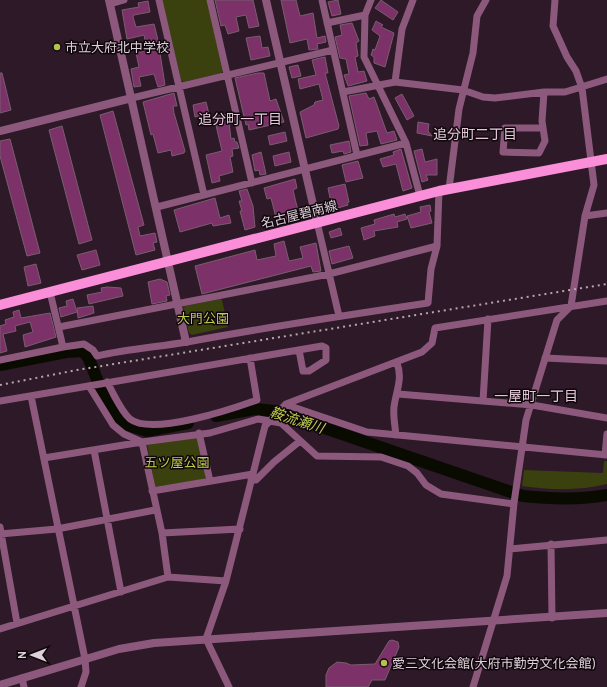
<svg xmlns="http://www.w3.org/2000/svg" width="607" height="687" font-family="Overpass,'Noto Sans JP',sans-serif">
<rect width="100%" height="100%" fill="#2d1927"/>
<path fill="#3a400e" d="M162,0H207L223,70L222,73L183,82L181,80Z
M220,299L222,300L228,327L192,335L189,333L183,308L185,306Z
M195,437L198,438L206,477L204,479L155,487L147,444Z
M604,461H607V484C580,491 549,490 522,486L524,470L603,473Z"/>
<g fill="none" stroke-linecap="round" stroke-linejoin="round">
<path stroke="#090b00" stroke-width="12" d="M0,365L66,352L83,351L89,359L106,402L125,424L147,431L188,423
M216,416L254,409L275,411L523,496C551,499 580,500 607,495"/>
</g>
<path fill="#7d3169" stroke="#775e6e" d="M215,0H253L259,26L249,28L246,15L236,17L239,31L228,34L225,25L221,26Z
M281,0H296L300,16L313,13L317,38L325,36L326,42L317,44L318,49L309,50L307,39L290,43Z
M338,0L341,14L332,16L328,2Z
M381,0L398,12L393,20L375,8Z
M148,1L150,12L134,15L133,17L136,27L154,24L161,52L160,53L165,85L158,87L154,74L139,77L141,86L134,87L131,69L139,67L136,53L147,50L144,35L127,39L122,10L139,7L138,3Z
M376,21L383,25L381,27L394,33L385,67L374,63V57L371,55L373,49L375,50L380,36L372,30Z
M352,23L359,41L356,43L358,56L355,57L358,72L364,71L367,81L348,86L344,75L349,74L346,59L340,58L335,37L342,35L340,25Z
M260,36L262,48L268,47L270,56L251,60L246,38Z
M325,57L328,73H325L339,126L338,129L306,138L300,112L314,105L315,102L323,100L319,84L300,89L298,79L316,75L312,60Z
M298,65L301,76L292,78L289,67Z
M0,73H2L11,110L0,113Z
M258,73H264L270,101L276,99L284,122L249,130L248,124L246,125L235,78Z
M174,93L177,106H173L174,113L185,151L184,153L172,156L171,150L158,153L153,134L151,135L143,102Z
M366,93L369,99L374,97L387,133L394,131L397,140L381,144L377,131L366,133L368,145L360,146L349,96Z
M402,94L414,116L407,120L395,98Z
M206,102L209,114L195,117L193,105Z
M113,111L144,225L138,227L140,236L155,233L157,242L153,243L155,250L136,255L100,115Z
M228,114L231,139L234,138L235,142H237L239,148L232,149L233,156L230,157L233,172L219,176L220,181L212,183L206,155L222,151L214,117Z
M418,122L429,124L428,131L432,136L417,133Z
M62,126L92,240L79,244L49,130Z
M285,132L287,141L270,145L268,136Z
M10,139L40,253L27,256L0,156V141Z
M349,141L351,152L344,154L343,151L332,153L330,145Z
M401,149L412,188L403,191L396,164L383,167L380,159L394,155L393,152Z
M422,149L425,162L437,159V175H426L428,180L422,182L414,151Z
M261,152L266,174L260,175L259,170L255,171L252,155Z
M289,152L291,162L275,166L273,156Z
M358,161L363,178L346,182L342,165Z
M295,179L297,188L293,190L299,215L277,222L271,198L267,199L264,188Z
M345,184L349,202L347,203L348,205L338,208L336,202L334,203L332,198H330L328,188Z
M247,189L253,206L255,227L245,230L240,211H242L239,201H242L239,191Z
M215,198L220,218L229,215L231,223L213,226L212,223L180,232L174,210Z
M430,205L431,211L429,212L432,223L411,228L407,216L421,212L420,207Z
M394,214L395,217L405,214L407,219L397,222L398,227L374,231L375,236L364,240L361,228L375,224L374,220Z
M340,228L342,235L331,238L329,232Z
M284,241L289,261L303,258L300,247L316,243L321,271L313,272L311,266L202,294L195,266L255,250L257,260L276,256L274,244Z
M349,246L353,258L332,264L329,251Z
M96,250L100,265L82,270L77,255Z
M36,264L41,283L28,286L24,267Z
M160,279L167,282L170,295L166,296L167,301L152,304L148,282Z
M107,287L121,288L123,296L89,304L87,295L102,292L101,288Z
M73,299L77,312L61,317L59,308L67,306L66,301Z
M93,306L94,313L78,318L77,308Z
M19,310L21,318L50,313L56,337L25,347L23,335L33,332L30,322L15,326L16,331L3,334L7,351L0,353V326L6,324L5,320L14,317L13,312Z
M392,640L398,642L399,647L385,680H372L368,687H326V675L329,668L337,662L346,663L351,665L375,664L389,641Z"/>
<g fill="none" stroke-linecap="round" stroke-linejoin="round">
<path stroke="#8c597c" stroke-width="7" d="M159,0L204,195
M210,0L252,183
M322,0L357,155
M371,0L365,15L364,57L406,143L420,196
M110,4L124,0
M327,23L365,15
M395,82L402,29L413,0
M343,92L395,82L463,90L483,97L495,98L544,92H565L607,79
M132,98L333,50
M543,128H505L503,152L539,153L545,141L542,121L544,92
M449,189L459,109L473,53L477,16L486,0
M157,207L406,143
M585,216L607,213
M317,222L339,316
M50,292L63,347L84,344L93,350L97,356C127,349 157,347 187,342C267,327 347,315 428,303L431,269L437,246L439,191
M59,327L329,274L437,246
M545,358L607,361
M0,360L63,347
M107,382C114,394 120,410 130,419C152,436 232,409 257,400L250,358
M89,386L113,425L124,434L142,442
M398,394L532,405L607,418
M31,396L85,659L86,672L81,687
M0,401L106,383L322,346L326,348V360L309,371H303L299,350
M483,401L488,319
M287,405L367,432L607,455
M199,433L210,481
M396,435C395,426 393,416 394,407C396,391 403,379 397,363
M142,442L162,533L168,577
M94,450L121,592
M605,455L607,434
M44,458L142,442L210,433L258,419L281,423L317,456L381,457L408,466L417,473L426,485L441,494L514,504
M251,480H256L274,462L300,441
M152,491L253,474
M0,527L17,623
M162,533L240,529
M0,534L57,529L155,510
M551,544L552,618
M510,549L607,540
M0,629L168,577L226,581
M22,678L24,687
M229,687L206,639L226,581L265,426L286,404L422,352L432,343L435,328L607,301
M473,687L507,576L514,503L526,420L557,320L571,306L585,216L594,185L582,88L576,71L567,57L553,26L555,0"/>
<path stroke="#8c597c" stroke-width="8" d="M109,0L186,342
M266,0L317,222
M0,131L132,98
M0,685L119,649L154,643L607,613"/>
<path stroke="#fa8ed9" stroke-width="10" d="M0,305L439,191L607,159"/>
<path stroke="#b5a6b0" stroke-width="2" stroke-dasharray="2 4" stroke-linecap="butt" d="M0,385L77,370L607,284"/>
</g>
<g fill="#b3c24b" stroke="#10070d" stroke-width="1.5">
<circle cx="57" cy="47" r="4"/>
<circle cx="384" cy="663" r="4"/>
</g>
<g text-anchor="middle" stroke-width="3" stroke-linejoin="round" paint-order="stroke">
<g font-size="13" fill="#ded0d9" stroke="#10070d" text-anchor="start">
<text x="65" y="52">市立大府北中学校</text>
<text x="392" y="668">愛三文化会館(大府市勤労文化会館)</text>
</g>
<g font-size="13" fill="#ded0d9" stroke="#10070d">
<text transform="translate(299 214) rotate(-14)" y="5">名古屋碧南線</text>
</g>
<g font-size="13" fill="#becd48" stroke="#10070d">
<text x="203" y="323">大門公園</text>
<text x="177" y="467">五ツ屋公園</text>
</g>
<g font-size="14" fill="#e3c7d9" stroke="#10070d">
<text x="240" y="124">追分町一丁目</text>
<text x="475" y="139">追分町二丁目</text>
<text x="536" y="401">一屋町一丁目</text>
</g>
<g font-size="14" font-style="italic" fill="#bdcd48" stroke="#10070d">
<text transform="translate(297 420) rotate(18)" y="5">鞍流瀬川</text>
</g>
</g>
<g transform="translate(32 655) rotate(270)" stroke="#10070d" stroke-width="3" paint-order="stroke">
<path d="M0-3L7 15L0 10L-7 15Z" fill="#ded0d9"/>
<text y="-6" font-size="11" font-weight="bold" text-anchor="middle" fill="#ded0d9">N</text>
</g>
</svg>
